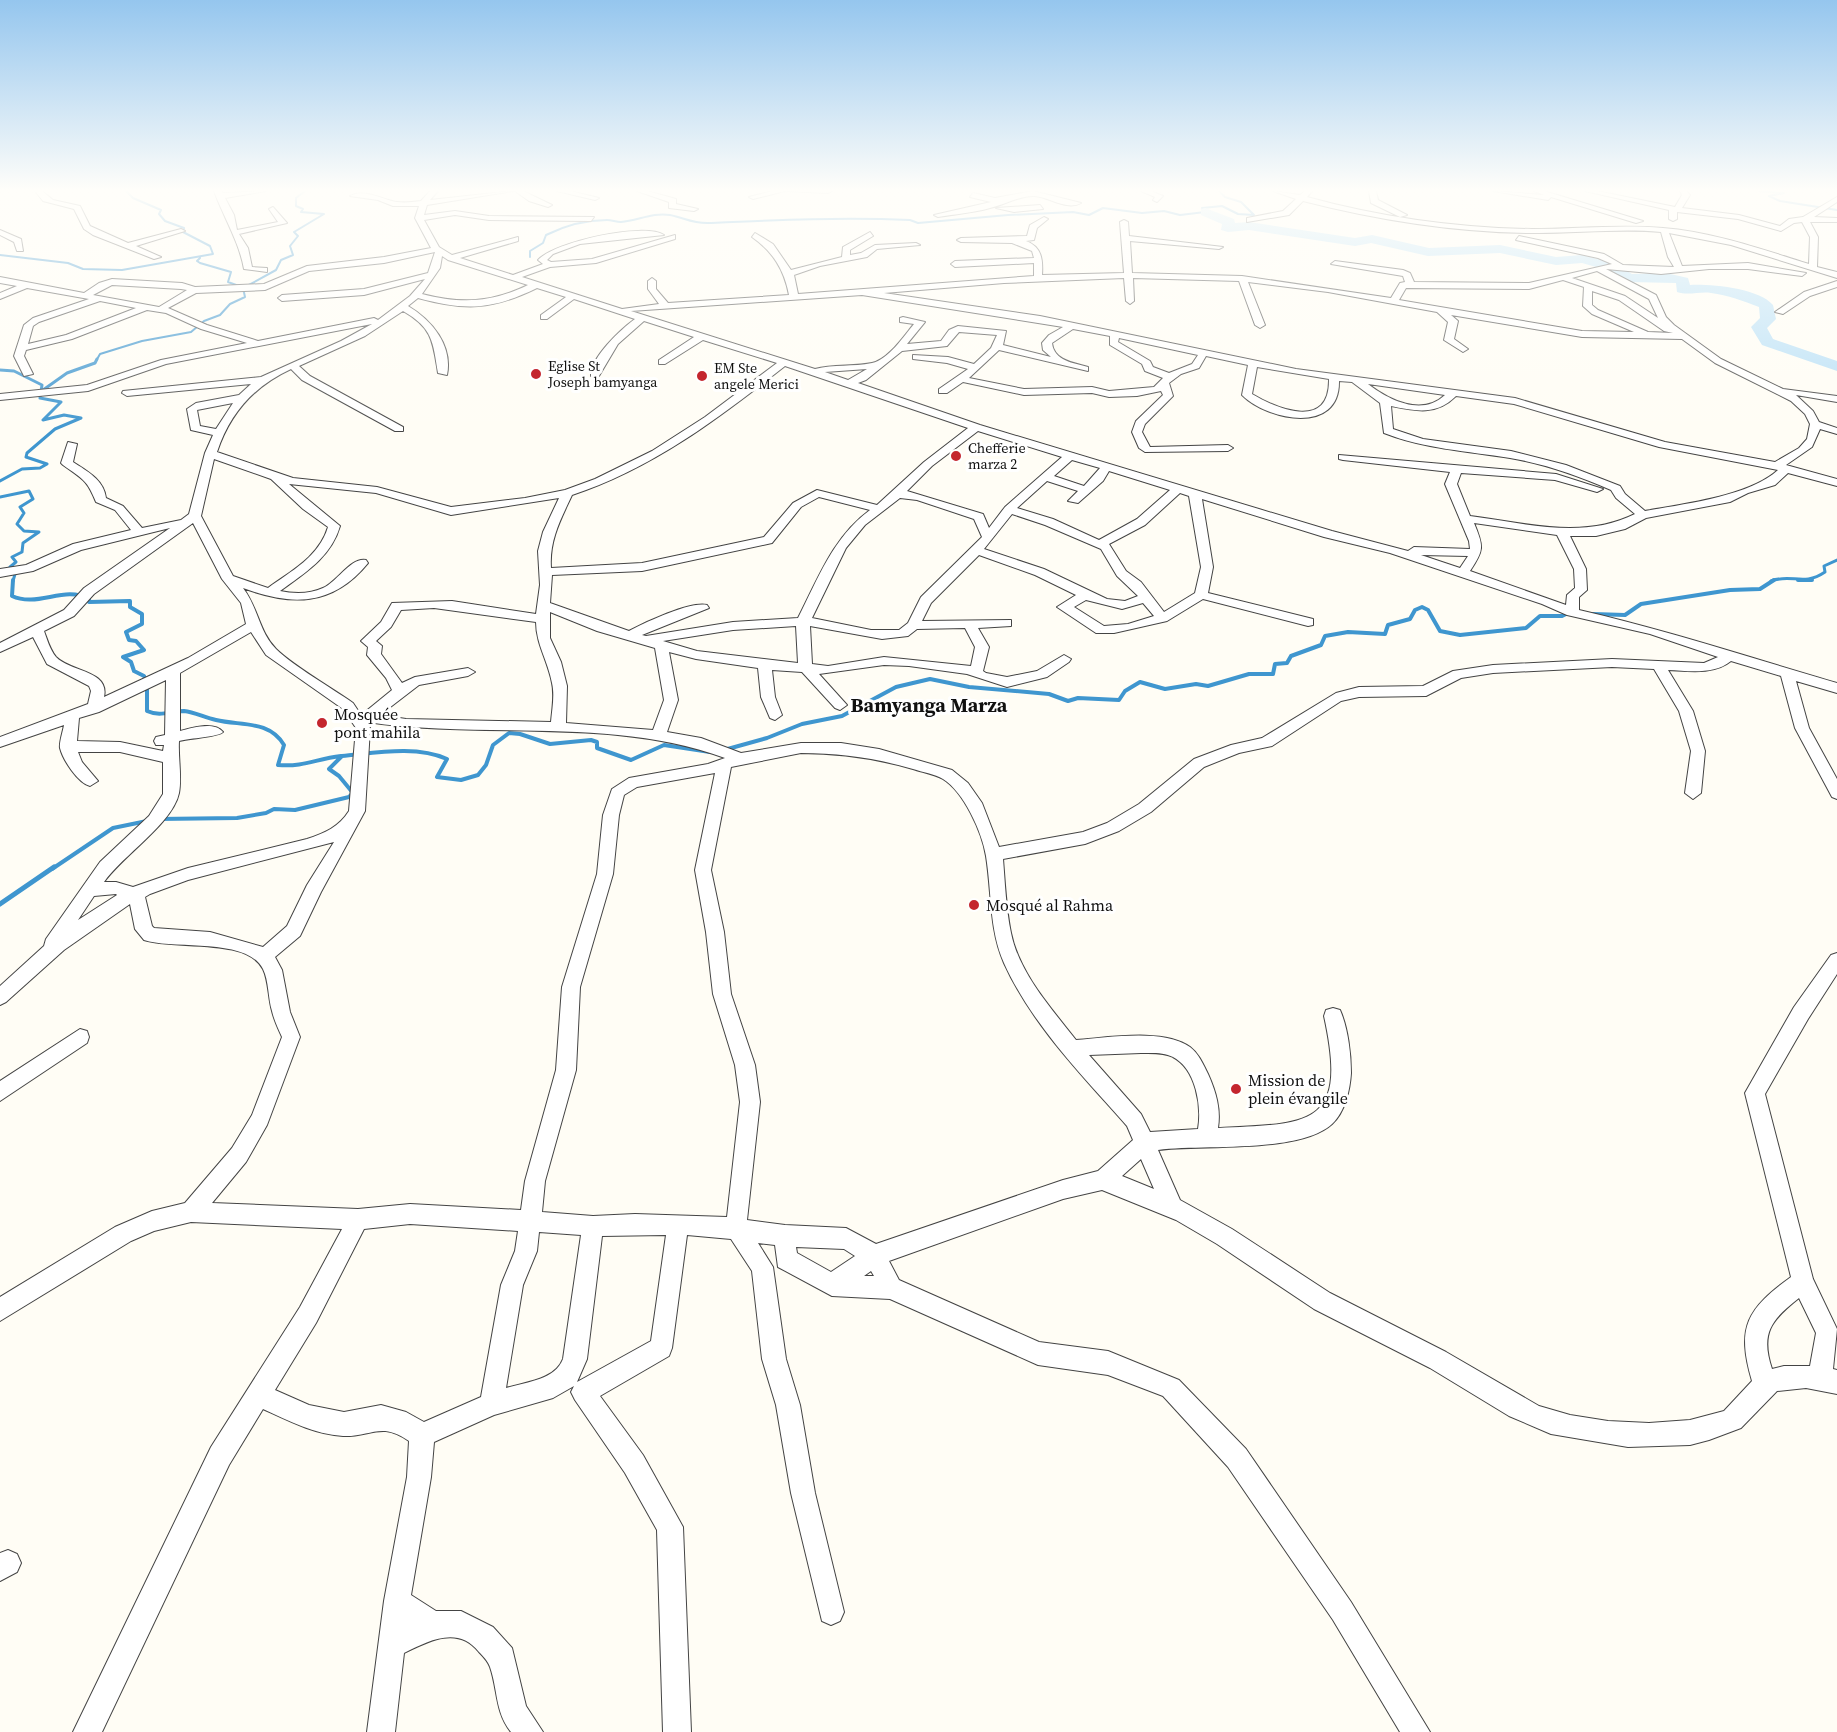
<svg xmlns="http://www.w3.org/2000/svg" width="1837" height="1732" font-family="'Source Serif 4',serif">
<rect width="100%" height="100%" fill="#fffdf5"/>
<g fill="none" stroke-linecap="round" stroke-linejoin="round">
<path stroke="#3f96cf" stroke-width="2" d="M1759,191L1784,193L1769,196L1780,201L1837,210
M0,255L68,263L83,269L122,270L213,254L210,246L183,232L184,228L165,221L159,214L161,210L133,198L126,191
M530,257V251L543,243L546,235C564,226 587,220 607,220C612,220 616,222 621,222C637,221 653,212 670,215C685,218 693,224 710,223C777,220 843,217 910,220L918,223L1008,215L1073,212L1089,215L1103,208L1142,213L1164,211L1180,215L1205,212L1202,208L1222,206L1238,214L1254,215L1241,202L1225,197L1219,191
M200,258L197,261L200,263L231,272L228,282L239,286
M247,286L276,270L281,260L293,255L290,246L298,236L294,232L324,214L301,212L303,209L296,206V198L305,191
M96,361L100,354L142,341L191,332L204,321L220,315L230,304L245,297L243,288"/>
<path stroke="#3f96cf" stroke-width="3" d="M0,370L14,371L42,385L40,398L61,402L43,420L64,415L81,418L55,429L27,453L26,457L47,464L40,468L22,469L0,481
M43,390L67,373L95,363L97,359
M0,497L29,491L33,499L20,507L24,513L17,524L24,531L39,532L23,543L22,552L12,557L16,562L10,567L15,574L13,581
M1771,581C1792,573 1803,587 1825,572L1824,566L1837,560"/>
<path stroke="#3f96cf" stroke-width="4" d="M13,580L12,596C38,608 64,585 89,599V602L130,601V607L142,614V624L126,632L129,640L136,641L144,650L123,657L131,662L134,671L144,676L147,684V711C160,717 171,711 184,711C195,712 205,718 216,720C241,726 269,720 284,745L278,765C305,767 315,759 341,756
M1798,580H1812
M1593,614L1625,615L1641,604L1730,590L1760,589L1774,580
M724,750L767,738L802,724L842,716L896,687L930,679L969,687L1049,694L1068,701L1078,698L1119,700L1125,691L1140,682L1165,689L1196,684L1208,686L1249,674H1273L1275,664L1287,663L1291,656L1321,645L1325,636L1348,632L1385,634L1388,625L1410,619L1415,610L1422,607L1428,610L1440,631L1460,635L1526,628L1540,616H1562L1570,612
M158,819L237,818L266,813L274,809L295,810L349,797L353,793L339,776L329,769L342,756C375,753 416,745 447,759L437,777L461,780L478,775L486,765L493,745L509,733L520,734L550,744L591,740L597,742V748L631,760L664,745L710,752
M52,869L113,828L147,821"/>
<path stroke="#3f96cf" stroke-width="5" d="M0,904L54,867"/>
<path fill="#b9e0f7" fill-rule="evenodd" d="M1205,208L1234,219L1235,223L1249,222L1355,238L1372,235L1429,248L1500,245L1556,257L1582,255L1613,263L1632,274L1666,273L1688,278L1690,285C1711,284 1758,288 1773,305L1776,319L1767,328L1773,339L1837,361V371L1762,345L1751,327L1760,318L1759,307C1743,301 1728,295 1711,293C1700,291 1689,296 1677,292L1676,283L1629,282L1603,269L1582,263L1556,265L1500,253L1428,256L1371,243L1355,246L1249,230L1228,232L1221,230L1222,224L1201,215V209Z"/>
<defs>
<path id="minor" d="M35,191H42L53,200L80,206L90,226L128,243L181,229L185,231L136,246L161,257L154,259L93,235L84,229L74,209L43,201Z
M214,191H221L223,193L266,191L225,198L234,215L237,230L278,222L269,209L273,207L287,223L239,234L248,248L252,267L267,268V272L244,269C239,241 223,216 214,191Z
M430,191H438L430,200L513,191L427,205L424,215L455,211L489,216L594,217L591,221L489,220L455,215L424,220L439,247L452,255L518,237V241L460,258L513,275L543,264L538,260C554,242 644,222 664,235L580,244L553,254L547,260L551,262L592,259L675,235V239L596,263L550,267L522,277L622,309L659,304L648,289V281L652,278L656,281V289L668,303L789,295C784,269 773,252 752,237L755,233L773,244L791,270L842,257L843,247L870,232L873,236L850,250V255L861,253L875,245L916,243L920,245L877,249L867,257L820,266L794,275L798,294L1034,276V263L955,267L951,264L955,261L1034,258L1032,251L1012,243L961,242L957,240L961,238L1027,236L1030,225L1044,217L1048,219L1037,228L1034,240L1026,241C1042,247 1043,260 1042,275L1124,273L1120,222L1124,220L1128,222L1129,236L1223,247L1219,249L1130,241L1132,273L1242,276L1391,298L1400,283L1405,282L1403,276L1331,264L1335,261L1403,270L1410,273L1414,282L1529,283L1612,264L1598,258L1516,240L1519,236L1604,254L1623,265L1674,267L1668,257L1661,232C1617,228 1572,234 1528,233C1452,232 1377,220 1303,201L1289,215L1247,222V218L1283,211L1296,199L1273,191L1300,195L1305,191H1312L1307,197C1380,217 1456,228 1532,229C1576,229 1620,224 1663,228C1713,232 1761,249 1809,264L1810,237L1802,222L1794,223L1781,231L1738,219L1677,212V219L1673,221L1669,219V210L1585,191H1597L1675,207L1682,195L1680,191H1686L1690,195L1682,208L1739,215L1780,226L1789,219L1803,217L1837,197V202L1814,217L1837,218V222H1810L1818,237L1817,267L1837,272V278L1731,245L1669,233L1682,266L1748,263L1806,273L1802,276L1748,269H1709L1661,274L1606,269L1656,295L1666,317L1674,325L1721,359L1783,389L1837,396V402L1796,395L1813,411L1819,422L1837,428V434L1820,429L1812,447L1786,465L1837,479V486L1788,473L1775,485L1748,493L1730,502L1646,518L1625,529L1596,536H1570L1586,569L1587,590L1579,597V610C1666,630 1751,658 1837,683V693L1796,681L1809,728L1837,779V799L1832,797L1795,728L1781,676L1731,661C1714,675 1689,671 1668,670L1693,711L1705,751L1701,793L1693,799L1685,793L1691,751L1679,711L1654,669L1612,667L1493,673L1461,678L1426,696L1359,697L1341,701L1272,746L1239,753L1204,767L1151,812L1119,831L1085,844L1003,859C1005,883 1006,909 1011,933C1019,973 1051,1008 1076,1040C1107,1038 1163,1028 1190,1047C1199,1054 1203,1064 1208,1074C1216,1092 1221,1109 1218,1128C1313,1124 1348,1125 1324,1016L1326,1010L1333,1008L1340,1010C1348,1028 1351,1054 1351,1073C1350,1090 1345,1112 1332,1124C1299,1154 1202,1144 1158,1150L1180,1200L1232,1229L1330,1293L1446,1352L1539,1406L1570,1415L1608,1421L1649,1423L1690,1420L1724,1411L1752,1381C1736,1327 1747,1309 1791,1277L1745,1093L1794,1007L1831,955L1837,953V974L1808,1019L1765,1094L1813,1279L1837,1329L1833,1369L1837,1370V1394L1806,1388L1777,1391L1741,1428L1709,1440L1690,1445L1628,1447L1551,1434L1509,1416L1430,1368L1314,1309L1217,1244L1176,1220L1102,1190L1063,1199L889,1261L899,1280L1039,1342L1108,1351L1179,1380L1246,1449L1351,1602L1430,1732H1400L1333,1620L1228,1467L1163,1396L1108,1375L1038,1365L890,1299L832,1296L778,1267L775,1245L758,1243L773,1267L786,1359L800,1405L815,1493L844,1612L840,1621L831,1625L822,1621L791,1493L776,1405L762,1359L752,1271L731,1239L687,1235L672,1348L669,1356L600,1396L643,1455L683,1527L691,1732H663L657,1530L625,1473L575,1400L571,1392L574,1386L553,1398L494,1415L434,1442L431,1477L411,1595L436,1611H461L493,1627L512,1648L526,1706L543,1732H511C495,1712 498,1690 490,1667C488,1661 483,1656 479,1652C458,1625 428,1641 404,1653L395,1732H367L384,1601L407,1477L409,1441C381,1421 371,1437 343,1436C314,1434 289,1421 263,1409L229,1465L102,1732H73L211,1447L300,1307L342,1229L191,1222L154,1231L131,1241L0,1321V1297L115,1227L152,1211L185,1203L232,1148L252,1115L282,1037C278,1028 274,1020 272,1011C268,998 269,981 263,969C247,937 173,950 144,940L135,929L130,904L64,950L6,1002L0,1005V986L44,946L46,939L100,862L149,816L163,794V762L120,752H78L82,762L98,781L90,786C78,783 63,760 60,748C59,743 63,731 64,725L0,747V737L88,704L91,691L89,686L47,664L33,637L0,652V643L64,610L84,588L170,528L81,550L33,571L0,577V569L26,565L73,544L131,530L115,510L96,502C87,480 84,480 63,465L61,463L68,442L77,444L73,462C87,471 104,480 106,498L123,506L142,528L181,520L189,514L205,453L213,435L191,430L187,409L196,403L239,395L251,384L127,396L122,393L123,391L261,377L341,341L372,324L166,364L88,391L0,400V394L87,385L161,360L247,343L201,329L166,313L147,310L72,339L26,350L24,356L33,374L24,376L14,356L24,325L33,318L89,299L27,288L0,299V293L17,286L0,283V277L84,293L99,283L112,279L182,283L195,287L264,284L307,266L384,257L431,248L415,218L419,206H393L378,200L350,196C364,188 383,200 397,202C405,203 413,202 421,201ZM435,252L428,273L364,289L282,295L278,298L282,301L364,295L425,279L410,296L378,320L374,318L258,341L207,325L168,308L196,293L265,290L309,271L384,263ZM442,256L448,260L528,285C491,303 461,304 422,294L440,268ZM1597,271L1649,299L1658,318L1625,296L1572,278ZM1124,278L1126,301L1130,304L1134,301L1133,278L1239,281L1255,325L1260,328L1265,325L1248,282L1328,292L1437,312L1448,322L1444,340L1463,352L1468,349L1454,339L1458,321L1451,315L1582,337L1682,339L1715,363L1791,401L1805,414L1810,424L1807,439L1799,448L1775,462L1665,442L1515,398L1296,369L1040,316L884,293L1004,283ZM1563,280L1584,287L1583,306L1592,314L1634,332L1582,331L1399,300L1406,288L1529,289ZM112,285L181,289L187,290L159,307L93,295ZM537,288L566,297L541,315V319H547L574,299L635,319C621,329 590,358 591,376H599L618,344L644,321L694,337L659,360V364H665L703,340L777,363L705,417L652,451L595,479L565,490L525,498L451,507L377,487L293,478L217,452C230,413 254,386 291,369L302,380L395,431H403V427L310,376L299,366L365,336L403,311C433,328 433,342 438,373L447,375C453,346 432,320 408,306L418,298C465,311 492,310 537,288ZM1592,291L1619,300L1664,331L1673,333L1648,332L1598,310L1592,305ZM862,295L1063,327L1049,335L1042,343L1043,350L1051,357L1003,345L1006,331L958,326L949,330L941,341L907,344L925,322L903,317L900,318V322L914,324C904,336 888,360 872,363C853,367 834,364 815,369L631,311ZM100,301L136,308L66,335L28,344L33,326L39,322ZM1073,329L1110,336V345L1142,364L1145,371L1163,378L1154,387L1109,391L1092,387L1024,389L969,378L999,350L1088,371V367C1074,363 1054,361 1052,343ZM959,332L997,335L991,348L974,364L948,357L913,355V359L947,363L968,369L939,389V393H947L963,382L1024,395L1092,393L1109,397L1137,396L1161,391L1163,395L1136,421L1132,432L1139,448L1145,452L1228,451L1233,448L1228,445L1150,447L1142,432L1145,424L1173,396L1169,383L1181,374L1199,368L1206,356L1248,365L1242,395C1268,421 1340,435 1339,381L1352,382L1380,403L1384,433C1425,449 1467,451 1510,458C1546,464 1579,476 1611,490L1616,498L1635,514C1583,540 1525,523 1470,516L1457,484L1461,473L1555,480L1597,492L1603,489L1556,474L1339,455V459L1343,460L1450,472L1445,484L1469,541L1470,549L1414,547L1408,551L1332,531L980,425L858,383L866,380L902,351L947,346ZM1119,338L1198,355L1192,364L1169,373L1153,367L1150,361L1118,342ZM785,366L968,428L924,462L877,505L817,490L793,503L764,537L642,563L551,568C549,540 561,519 572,495C653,468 719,418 785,366ZM1257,367L1329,379C1330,430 1279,410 1252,394ZM867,369L848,380L825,372ZM1368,384L1445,395C1422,417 1389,400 1368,384ZM1456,396L1514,404L1659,447L1778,470C1750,496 1684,504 1645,511L1625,494L1620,486L1566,465L1511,451L1423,439L1393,429L1391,406C1415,411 1436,416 1456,396ZM233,403L216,429L200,426L197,410ZM978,431L1062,457L1005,507L989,528L983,514L907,491L932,466ZM214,459L271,479L303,509L328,527C319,557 291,571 268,588L233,576L201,516ZM1072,460L1100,468L1084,486L1054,476ZM1109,471L1170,490L1137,519L1099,540L1053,519L1017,508L1047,481L1078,491L1068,501L1078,503L1103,481ZM289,484L376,493L451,515L559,498L543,532L538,551L540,585L536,614L452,601L392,603L381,622L361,641L368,647L367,655L386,678L392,690L365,712H359L353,703C332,688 293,666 276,649C259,632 258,607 243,588C291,606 332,607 368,563L366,560C351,557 337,582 323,588C310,594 294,594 280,591C305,573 331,557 340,526ZM1180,493L1189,496L1201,567L1195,593L1164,612L1141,582L1126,571L1109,544L1145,525ZM819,497L870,510C833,537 818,579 798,618L733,622L646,636L642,635L709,608L707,605C690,601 644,623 629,631L550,603L552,575L642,571L772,543L801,507ZM900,498L917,500L974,519L982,537L921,597L908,623L899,630H871L812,618L846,548L865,525ZM1202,499L1324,537L1390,553L1542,604L1567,615L1650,634L1718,657L1704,663L1612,659L1493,665L1453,671L1423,686L1359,687L1336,693L1262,738L1231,745L1194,759L1139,804L1107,823L1083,832L999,847L982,803L968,783L952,770L879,749L841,743H801L741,753L701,738L667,732L678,700L669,652L696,659L758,668L761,697L770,718L775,720L782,715L775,697L772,670L802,672L835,708L840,710L847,705L819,674L884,665L909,666L967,674L1007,687L1047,677L1069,662L1071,659L1064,655L1037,671L1007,677L986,673L983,671L989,647L978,628L1011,626V620L922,621L931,603L979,555L1035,575L1076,595L1057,607L1096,633H1114L1167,621L1203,599L1308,626L1313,625V619L1208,593L1213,567ZM1012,514L1045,525L1101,549L1117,576L1138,596L1125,601L1107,599L1044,569L984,549ZM193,523L222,579L241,603L246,624L188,658L104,697C110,670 70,672 56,657C50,650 47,639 44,631L74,616L94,594ZM1474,523L1557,535L1574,569L1575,588L1567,595L1566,605L1470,571C1484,550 1484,547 1474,523ZM1421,555L1468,556L1460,568ZM1086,600L1122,609L1143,603L1154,616L1128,624L1104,626L1074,607ZM434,608L536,622C536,644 548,661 552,683C555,695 552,710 551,722L406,719L380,715L419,685L468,676L475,672L468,668L415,677L402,683L381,654L382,646L376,641L391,627L401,610ZM550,612L597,631L655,648L664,700L653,730L566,723L567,686L561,662L550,638ZM796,626L798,663L697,651L663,641L733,630ZM810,626L882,639L908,636L917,629L965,628L975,647L971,666L884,657L828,666L812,664ZM251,632L266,655L343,709L356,728L349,811C339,827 325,833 307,839L188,868L133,887L116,882H104C122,856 173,823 179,793C182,777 178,758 179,741C190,738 219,737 223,732C214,721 192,728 180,731V673ZM166,680L165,735L156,737L154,741L156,745H164L163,751L120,742L77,741L79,718L99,712ZM367,722C485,740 611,716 725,758L708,764L629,778L612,789L603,815L597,874L562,987L556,1070L525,1181L521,1210L410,1204L358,1209L212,1203L246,1162L267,1125L300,1037L290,1012L282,970L275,957L300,936L321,892L365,811L370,728ZM801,753C840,753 875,758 913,769C922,772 935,774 943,779C964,792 982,832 986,856C992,893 989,929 1004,963C1032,1025 1083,1076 1127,1126L1133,1140L1098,1171L1063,1180L876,1244L846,1228L785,1225L747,1220L760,1102L755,1065L731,994L724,932L711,870L731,767ZM715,773L695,870L706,932L713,994L735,1065L740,1102L727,1217L635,1214L593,1216L542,1212L545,1181L576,1070L580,987L613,874L619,815L624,795L637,787ZM334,842L307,885L287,926L263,947L210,932L154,928L152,926L145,897L150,894L188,880ZM116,894L117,895L78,920L94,896ZM1141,1053C1151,1053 1164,1052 1173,1057C1196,1069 1202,1106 1198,1129L1150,1132L1141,1114L1089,1055ZM1141,1159L1154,1189L1122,1176ZM410,1224L518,1231L515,1251L501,1285L481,1397L424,1422L406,1412L381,1405L344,1412L309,1405L275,1390L316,1323L364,1229ZM539,1232L581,1235L563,1359C555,1380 526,1382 506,1388L523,1285L537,1251ZM666,1235L651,1341L577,1382L587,1359L602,1236ZM796,1247L844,1249L855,1256L831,1272L797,1253ZM871,1271L874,1276H864ZM1799,1298L1816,1333L1810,1366H1784L1772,1369C1760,1333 1771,1320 1799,1298Z
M515,191H523L552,205L548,207L529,201Z
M557,191H570L599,198L595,200Z
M637,191H647L676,199V204L698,209L694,211L669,208V202Z
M773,191H785L753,199L749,197Z
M787,191H832L828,193Z
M1033,191L1081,203C1067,211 1049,197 1035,196C1020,195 1004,205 990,208C973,213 955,214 938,217L934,215L991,202L970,197L973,193L995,198Z
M1141,191H1151L1163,196L1157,202L1153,200L1155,197Z
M1369,191H1376L1378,200L1407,215L1400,217L1371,203Z
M1493,191L1544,195L1534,191H1544L1643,221L1636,223L1551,197L1548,200Z
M1040,205L1043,209L1014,212L996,208Z
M0,230L21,239L23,251H17L14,242L0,235Z
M1837,281V287L1810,296L1783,314L1775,312L1804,292Z
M80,1029L87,1031L89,1037L87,1043L0,1101V1081Z
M8,1550L17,1554L21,1563L17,1572L0,1581V1553Z"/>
</defs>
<use href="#minor" stroke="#444" stroke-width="2"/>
<use href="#minor" fill="#fff" fill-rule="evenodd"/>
</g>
<linearGradient id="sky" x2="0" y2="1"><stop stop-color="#95c6ee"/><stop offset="0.44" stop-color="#fffefa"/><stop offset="1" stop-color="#fffefa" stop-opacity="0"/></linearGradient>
<rect width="1837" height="433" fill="url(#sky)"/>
<g fill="#c4262e" stroke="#fff" stroke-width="2">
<circle cx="536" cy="374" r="6"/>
<circle cx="702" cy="376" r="6"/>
<circle cx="956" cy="456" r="6"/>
<circle cx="322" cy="723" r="6"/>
<circle cx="974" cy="905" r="6"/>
<circle cx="1236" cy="1089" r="6"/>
</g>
<g text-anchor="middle" stroke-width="6" stroke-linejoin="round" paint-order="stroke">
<g font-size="14" fill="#111" stroke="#fff" text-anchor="start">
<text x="548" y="371">Eglise St<tspan x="548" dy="16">Joseph bamyanga</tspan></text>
<text x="714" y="373">EM Ste<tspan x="714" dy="16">angele Merici</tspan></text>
<text x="968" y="453">Chefferie<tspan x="968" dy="16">marza 2</tspan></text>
</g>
<g font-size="16" fill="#111" stroke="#fff" text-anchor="start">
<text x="334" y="720">Mosquée<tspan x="334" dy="18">pont mahila</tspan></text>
<text x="986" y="911">Mosqué al Rahma</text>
<text x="1248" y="1086">Mission de<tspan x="1248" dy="18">plein évangile</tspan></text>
</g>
<g font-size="20" font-weight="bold" fill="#111" stroke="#fff">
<text x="929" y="712">Bamyanga Marza</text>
</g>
</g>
</svg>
